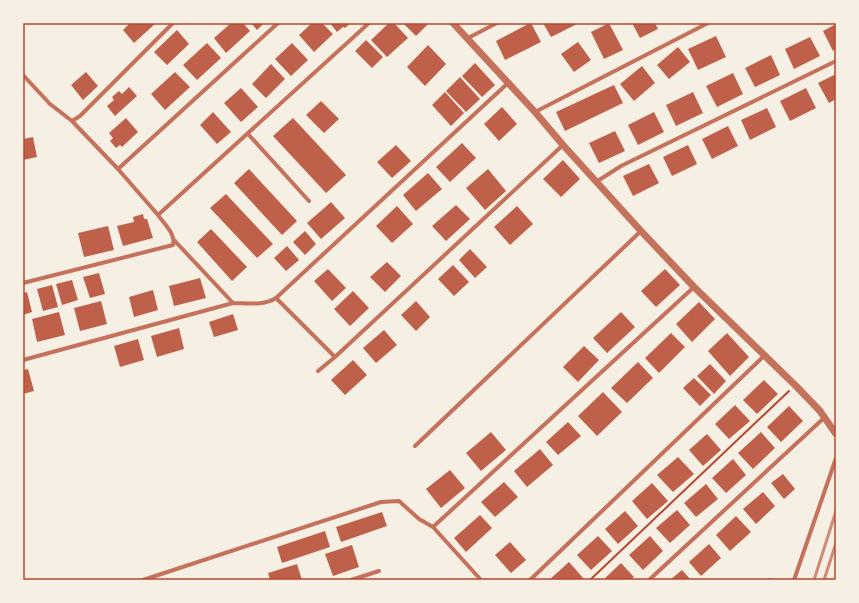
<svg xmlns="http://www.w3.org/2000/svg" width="859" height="603" font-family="'Exo 2',sans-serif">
<rect width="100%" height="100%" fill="#f6efe4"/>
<path fill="#bf614a" d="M130,23H156L134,43L123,30Z
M231,23H243L250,31L226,53L214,38Z
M251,23H264L257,30Z
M312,23H322L333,34L314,52L299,35Z
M330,23H351L345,28L343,27L337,32Z
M389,23H394L408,38L387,57L371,40Z
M403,23H429L416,36Z
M530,23H531L541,42L505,60L496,41Z
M543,23H579L551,37Z
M609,23L623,50L604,59L591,32Z
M632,23H655L658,29L640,38Z
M836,24V49L833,51L823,31Z
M177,30L189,44L167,65L154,52Z
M716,36L726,57L698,70L688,49Z
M810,37L820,56L794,69L785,49Z
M366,40L383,57L372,68L355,51Z
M578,42L591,60L574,72L561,54Z
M207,43L221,58L197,80L183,65Z
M292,43L308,60L291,76L275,59Z
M428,45L446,64L425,86L407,67Z
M678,47L690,62L669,79L657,65Z
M771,55L780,75L755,87L745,68Z
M475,63L495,85L482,97L462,76Z
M271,64L285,79L266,98L252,84Z
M642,66L655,83L634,101L620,84Z
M86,72L98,86L83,100L71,85Z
M175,72L190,87L165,110L151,94Z
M733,73L743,94L717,107L706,86Z
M836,74V99L829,103L818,83Z
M460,77L480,99L466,112L446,91Z
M614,85L623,103L565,131L556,112Z
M129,87L137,96L115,116L107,106L114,100L112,97L119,91L122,94Z
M241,88L258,107L241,122L224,103Z
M806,88L816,108L790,121L780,101Z
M445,92L464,113L451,126L432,105Z
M693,92L703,113L676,126L666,105Z
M321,101L339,119L324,133L306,115Z
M502,107L517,124L499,141L484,124Z
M767,108L776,127L750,140L741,120Z
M213,112L231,132L217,144L200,125Z
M654,112L664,132L638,145L628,125Z
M126,118L138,132L122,147L120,145L116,148L110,141L113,138L109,133Z
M293,118L346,175L326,193L273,136Z
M728,126L738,146L712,159L702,139Z
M615,131L625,151L599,163L589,143Z
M33,137L37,157L23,160V139Z
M462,143L476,158L450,182L436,167Z
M396,145L411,161L392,178L377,162Z
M688,145L697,164L672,176L663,157Z
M563,160L580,179L561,197L543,179Z
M649,164L659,183L633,196L623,176Z
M249,169L297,221L282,235L234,183Z
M488,169L506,191L485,210L466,188Z
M428,173L442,189L416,211L403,195Z
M226,194L273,244L257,258L210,208Z
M331,202L345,218L321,239L307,223Z
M456,205L470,219L446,241L432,226Z
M397,206L413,224L392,243L376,226Z
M517,206L533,224L510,245L494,227Z
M143,214L144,219H147L153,238L123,246L117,226L134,222L133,217Z
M108,226L114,250L84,257L78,233Z
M211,229L247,267L232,281L197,242Z
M305,231L316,244L305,255L293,242Z
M287,246L299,260L286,271L274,258Z
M470,249L487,267L475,278L459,260Z
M387,262L401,276L385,292L370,277Z
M453,265L469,282L454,296L438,279Z
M328,269L346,288L332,301L314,281Z
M665,269L680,285L656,307L641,291Z
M99,273L105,294L90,298L83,277Z
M200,278L206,298L174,306L169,286Z
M72,280L78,300L62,305L56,284Z
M52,285L58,307L43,311L37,289Z
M153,290L158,310L134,317L129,297Z
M353,291L369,308L350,326L334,309Z
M27,292L32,312L23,315V293Z
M101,301L107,324L80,331L74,308Z
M416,301L430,317L416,331L401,315Z
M699,302L715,319L692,342L676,324Z
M59,312L65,335L37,342L32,319Z
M621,312L635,327L607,353L593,338Z
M233,314L238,330L214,337L209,322Z
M179,328L184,349L157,357L151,336Z
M384,330L397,345L376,363L363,348Z
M671,333L685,347L659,373L645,358Z
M727,333L749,357L730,376L708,351Z
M138,339L144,360L120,367L114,346Z
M584,346L599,360L578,382L563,367Z
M353,360L367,375L345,395L331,380Z
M638,362L653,378L627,403L611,388Z
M710,364L726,381L714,394L697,376Z
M28,369L34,391L23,394V370Z
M694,378L711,395L700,406L683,388Z
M764,380L778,394L757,414L743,400Z
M603,392L622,412L597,436L578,416Z
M735,405L750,421L729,439L715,424Z
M789,406L803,421L781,442L767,427Z
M568,422L581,436L558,455L546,442Z
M491,432L506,450L481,471L466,453Z
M761,432L775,448L753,469L738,453Z
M707,434L721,450L703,466L689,450Z
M540,449L553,465L527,487L514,471Z
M678,457L694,474L673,492L657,475Z
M733,459L746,475L726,493L712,478Z
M450,470L465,488L441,508L426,489Z
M783,474L795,489L784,499L771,483Z
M504,482L518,497L495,517L481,502Z
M652,483L668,501L647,519L632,501Z
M706,484L718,499L696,517L684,503Z
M763,492L775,506L756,524L743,509Z
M677,510L690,525L670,543L656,528Z
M625,511L638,526L618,544L605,529Z
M382,512L387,526L341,542L336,527Z
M480,515L492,528L466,552L454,538Z
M736,516L751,532L730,551L716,535Z
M325,531L330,547L282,563L277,547Z
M598,536L612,551L591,570L577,555Z
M650,536L663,551L643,570L629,555Z
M510,542L526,560L511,573L495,555Z
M709,544L721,558L701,576L689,562Z
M352,545L359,567L333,576L325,554Z
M569,562L584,579L582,580H549Z
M621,563L634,577L631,580H603Z
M297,564L302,580H270L268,573Z
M682,570L691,580H670Z"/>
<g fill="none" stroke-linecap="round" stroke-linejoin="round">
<path stroke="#b5482f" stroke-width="2" d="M590,580L789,391"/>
<path stroke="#c5725c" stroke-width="3" d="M769,580H772"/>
<path stroke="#c5725c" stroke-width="4" d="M468,38L497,23
M23,75L50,104L72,121L118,169L158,215
M535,112L708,23
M72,121L80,116L173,23
M248,134L309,201
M118,169L278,23
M596,182L621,166L836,61
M174,240L233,303
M23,283L173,245C176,234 164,224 158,215L369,23
M276,298L335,357L563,145
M23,360L233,303C247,303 264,306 276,298L508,83
M318,371L335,357
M415,446L641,231
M433,527L694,287
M143,580L381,502L399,501L419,519L433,527L481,580
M351,580L379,571
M530,580L764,356
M649,580L825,417
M794,580L836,458"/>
<path stroke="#c5725c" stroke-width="7" d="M453,23L535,112L563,145L641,231L694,287L796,386L820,411L836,434"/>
<path stroke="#cf8b77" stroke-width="3" d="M814,580L836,511
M824,580L836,543"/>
</g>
<rect width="859" height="603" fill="none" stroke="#f6efe4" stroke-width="48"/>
<rect x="24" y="24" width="811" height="555" fill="none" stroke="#b5482f" stroke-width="1.5"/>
</svg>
